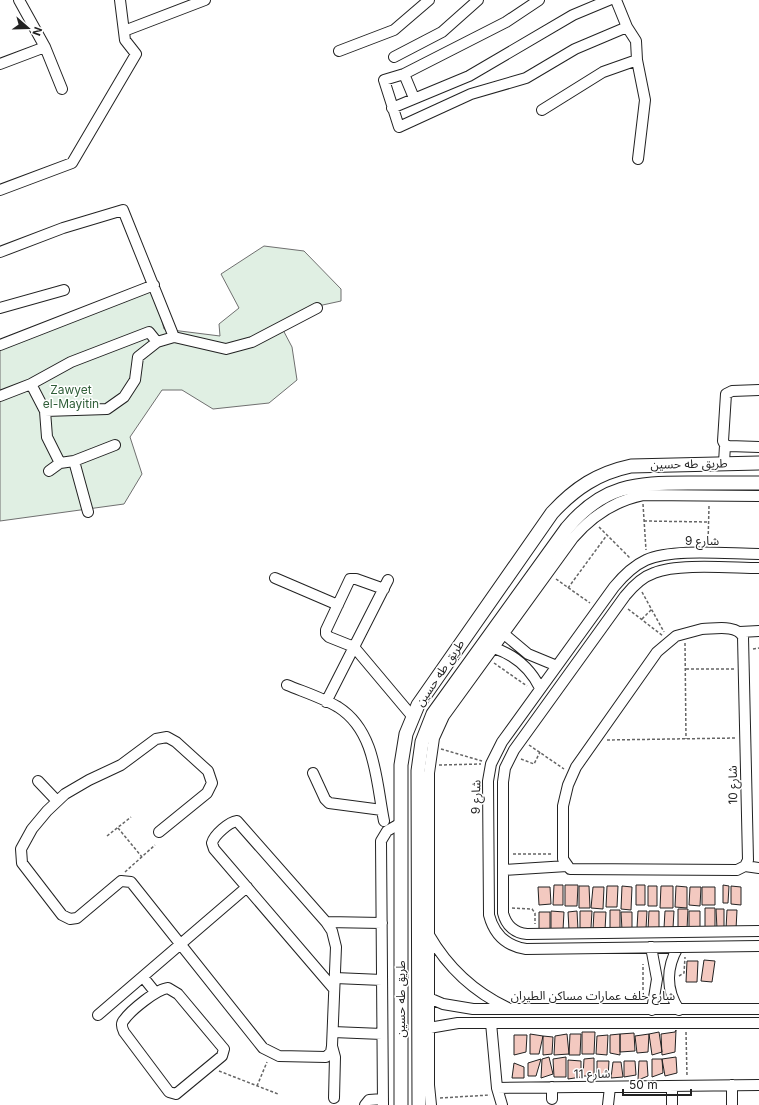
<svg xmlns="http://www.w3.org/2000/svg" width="759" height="1105" font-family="Inter,'Noto Sans Arabic',sans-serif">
<rect width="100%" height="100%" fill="#fff"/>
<path fill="#e0efe3" stroke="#6f6f6f" d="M264,246L304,251L341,289V301L318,306L282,328L292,347L297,380L269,403L213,409L182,390H162L130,437L142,474L124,504L0,521V348L153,286L164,329L220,336L219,324L239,308L221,274Z"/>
<path fill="#f3c9c0" stroke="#222" d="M554,885H563V905H553Z
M565,885H578L577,906H565Z
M636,885H645V905H636Z
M723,885L729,886L728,903H723Z
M579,886H589L590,908H579Z
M607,886H618L617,907H606Z
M622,886L632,887L631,910L621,909Z
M648,886H657V906H648Z
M661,886H673V908H660Z
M676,886L687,887V908L675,907Z
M731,886L741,887V905L731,904Z
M538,887H550L551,904L539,905Z
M593,887H604L603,909L591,908Z
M690,887H701L700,906L689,905Z
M702,887H715V905H702Z
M705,908H715V928L705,927Z
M678,909H688L687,929H678Z
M716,909H724V929H717Z
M610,910H620V929H610Z
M727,910H737L736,929H726Z
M551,911L564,912L563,930H551Z
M577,911L578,930H569L568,912Z
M580,911H592L591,928H580Z
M638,911H647L646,929L637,928Z
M649,911H659V930H648Z
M665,911H674L673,928H664Z
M689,911H700V930H689Z
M539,912H550V930H539Z
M594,912H606L605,930L593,929Z
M621,912H632V929L622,930Z
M704,960L715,961L712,982L701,981Z
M687,961H698L697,982H686Z
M676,1030L675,1052L662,1055L661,1034L675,1032Z
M582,1032H595L594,1054H582Z
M659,1032L662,1052L652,1055L649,1034Z
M634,1033L635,1051L620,1052V1034Z
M530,1034L543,1036L539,1054H530Z
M567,1034L569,1054L554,1055L555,1036Z
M570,1034H581L580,1055H569Z
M620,1034V1055L610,1053V1035Z
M649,1034L648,1052L637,1053L635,1036Z
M514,1035H527L526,1052L514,1055Z
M608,1035L607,1055L596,1054L597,1036Z
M543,1036L553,1037L552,1054L543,1055Z
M549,1057L553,1074L541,1078L542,1059Z
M566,1057V1077H554L553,1059Z
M676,1057L677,1073L665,1076L662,1059Z
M594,1058V1076H583L584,1059Z
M541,1059L536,1076H528V1063Z
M652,1059H662L663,1073L652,1077Z
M568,1060L581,1061V1077L568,1079Z
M597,1061H609L608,1078H597Z
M624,1061H635L636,1075L624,1077Z
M639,1061H647L648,1076L638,1080Z
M613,1062H621L623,1077L611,1078Z
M514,1063L524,1067V1078H512Z"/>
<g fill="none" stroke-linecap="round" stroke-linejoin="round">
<defs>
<path id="minor" d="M19,0L45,47L62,89
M539,0L506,22L404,74L384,80L399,127L471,94L526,78L575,49L627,27
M616,0L627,27L636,41L637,60L645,100L638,159
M124,31L205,0
M339,51L394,30L429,0
M394,57L442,32L478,0
M0,64L45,47
M404,74L414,98
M392,108L469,76L573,15L609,0
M542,110L603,72L637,60
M0,190L72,163L136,54L125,40L120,0
M0,252L63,228L123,210L174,337
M0,308L64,290
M0,345L154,285
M31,384L45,411L47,437L60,463
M759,390L732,391L726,394L723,441L725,445L729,446L759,447
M0,396L31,384L71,362L149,332L157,342
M45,411L107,409L124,397L135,380L138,357L157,342L174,337L226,349L252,342L317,308
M74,461L88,512
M724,463L725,445
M49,471L60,463L74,461L115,445
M759,554C729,554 673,548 646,560C633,566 623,576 614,587L502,742L491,764L488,781L489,915C494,934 506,946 526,949L759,946
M759,568C732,568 678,563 654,573C642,577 633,586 625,596L514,750L505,768L503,782V913C506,925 514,933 527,934L759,931
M275,578L338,605
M384,589L356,579H350L326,630V634L329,637L354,647L412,716
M702,629C714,629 737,624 743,637L748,860L745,866L737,870L570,869L563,859V806L568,785L576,767L657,652L676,636Z
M740,632L759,631
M504,634L528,654L557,666
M494,648C515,655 530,668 540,688
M287,685C304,692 323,698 338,707C376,731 376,781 384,821
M326,702L388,580
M313,773L325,799L329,803L382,810
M38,781L57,801
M159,832L207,793L212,783L208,771L176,742L167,737L156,739L121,765L89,780L65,794L47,811L32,829L21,849L22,863L62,915L70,919L77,918L121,881L131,882L263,1048L279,1056L326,1057L331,1052L332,1046L336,947L332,931L326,922L237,821C229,822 214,835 212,843L214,849L334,989
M745,866L759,868
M503,870L567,866
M326,922L382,923
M429,935C448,968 474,992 508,1008
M651,947L657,979L652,1010
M678,947C666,968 666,990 679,1010
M143,977L155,992
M335,978L382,980
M168,988L178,994L224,1049L222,1056L176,1094L169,1092L124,1032C122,1028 121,1023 124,1020C131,1010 157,989 168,988Z
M429,998L443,1004L473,1009H759
M98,1015L247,887
M491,1023L497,1088L502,1105
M429,1028L458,1023H759
M333,1032L382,1034
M332,1046L335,1057L334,1098
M497,1088L759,1085
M552,1099V1087
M365,1105L369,1100L383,1099
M383,1105L381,841L387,831L401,823
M431,1105L429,1085V773L434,738L444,716L573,538C592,516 614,501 643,495L759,496
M608,1105L610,1087
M672,1105V1086
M732,1105V1085"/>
<path id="major" d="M401,1105V765L406,734L418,705L552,513C575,488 598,473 631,466L759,463
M419,1105L418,771L422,742L433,714L567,528C603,485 635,483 688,483C712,483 735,483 759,483"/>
</defs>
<use href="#minor" stroke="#222" stroke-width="12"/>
<use href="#major" stroke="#222" stroke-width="15"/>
<path stroke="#646464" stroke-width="1.5" stroke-dasharray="3 2" stroke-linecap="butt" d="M643,504L646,550
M644,521L709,522
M599,527L630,558
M708,544L709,506
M556,579L590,603
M568,588L607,535
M642,592L664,632
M628,609L663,636
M642,619L652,609
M685,643L686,739
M753,649L759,648
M494,663L527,686
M686,669H734
M607,740L735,738
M529,745L564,769
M441,749L482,761
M521,759L534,764L540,752
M439,765L481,764
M118,828L142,857
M107,836L131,817
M513,854H553
M125,872L155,845
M512,908L532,909L535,913V924
M679,976L684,973L685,957
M643,1000V964
M686,1032L687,1076
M219,1071L278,1094
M257,1086L267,1062
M440,1098L490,1095"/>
<use href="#minor" stroke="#fff" stroke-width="10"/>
<use href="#major" stroke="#fff" stroke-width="13"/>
</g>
<g text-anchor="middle" stroke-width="3" stroke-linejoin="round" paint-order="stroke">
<g font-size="12" fill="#2f5e38" stroke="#fff">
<text x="71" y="394">Zawyet<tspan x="71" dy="14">el-Mayitin</tspan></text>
</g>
<g font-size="12" fill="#222" stroke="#fff">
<text transform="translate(689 464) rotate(-1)" y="4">طريق طه حسين</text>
<text x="702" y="545">شارع 9</text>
<text transform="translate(440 673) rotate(-56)" y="4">طريق طه حسين</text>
<text transform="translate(733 785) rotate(-91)" y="4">شارع 10</text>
<text transform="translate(476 797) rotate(-89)" y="4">شارع 9</text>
<text x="593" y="1000">شارع خلف عمارات مساكن الطيران</text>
<text transform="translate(401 999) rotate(-90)" y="4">طريق طه حسين</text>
<text transform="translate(592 1074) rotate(-1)" y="4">شارع 11</text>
</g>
</g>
<g transform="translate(28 28) rotate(110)" stroke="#ffffff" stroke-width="3" paint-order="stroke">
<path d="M0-3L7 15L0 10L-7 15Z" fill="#222222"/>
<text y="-6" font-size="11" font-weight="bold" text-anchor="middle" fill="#222222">N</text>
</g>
<path d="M623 1089v6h68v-6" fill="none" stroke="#222222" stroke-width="2"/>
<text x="629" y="1089" font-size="12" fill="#222222" stroke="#ffffff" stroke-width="3" paint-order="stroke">50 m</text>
</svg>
